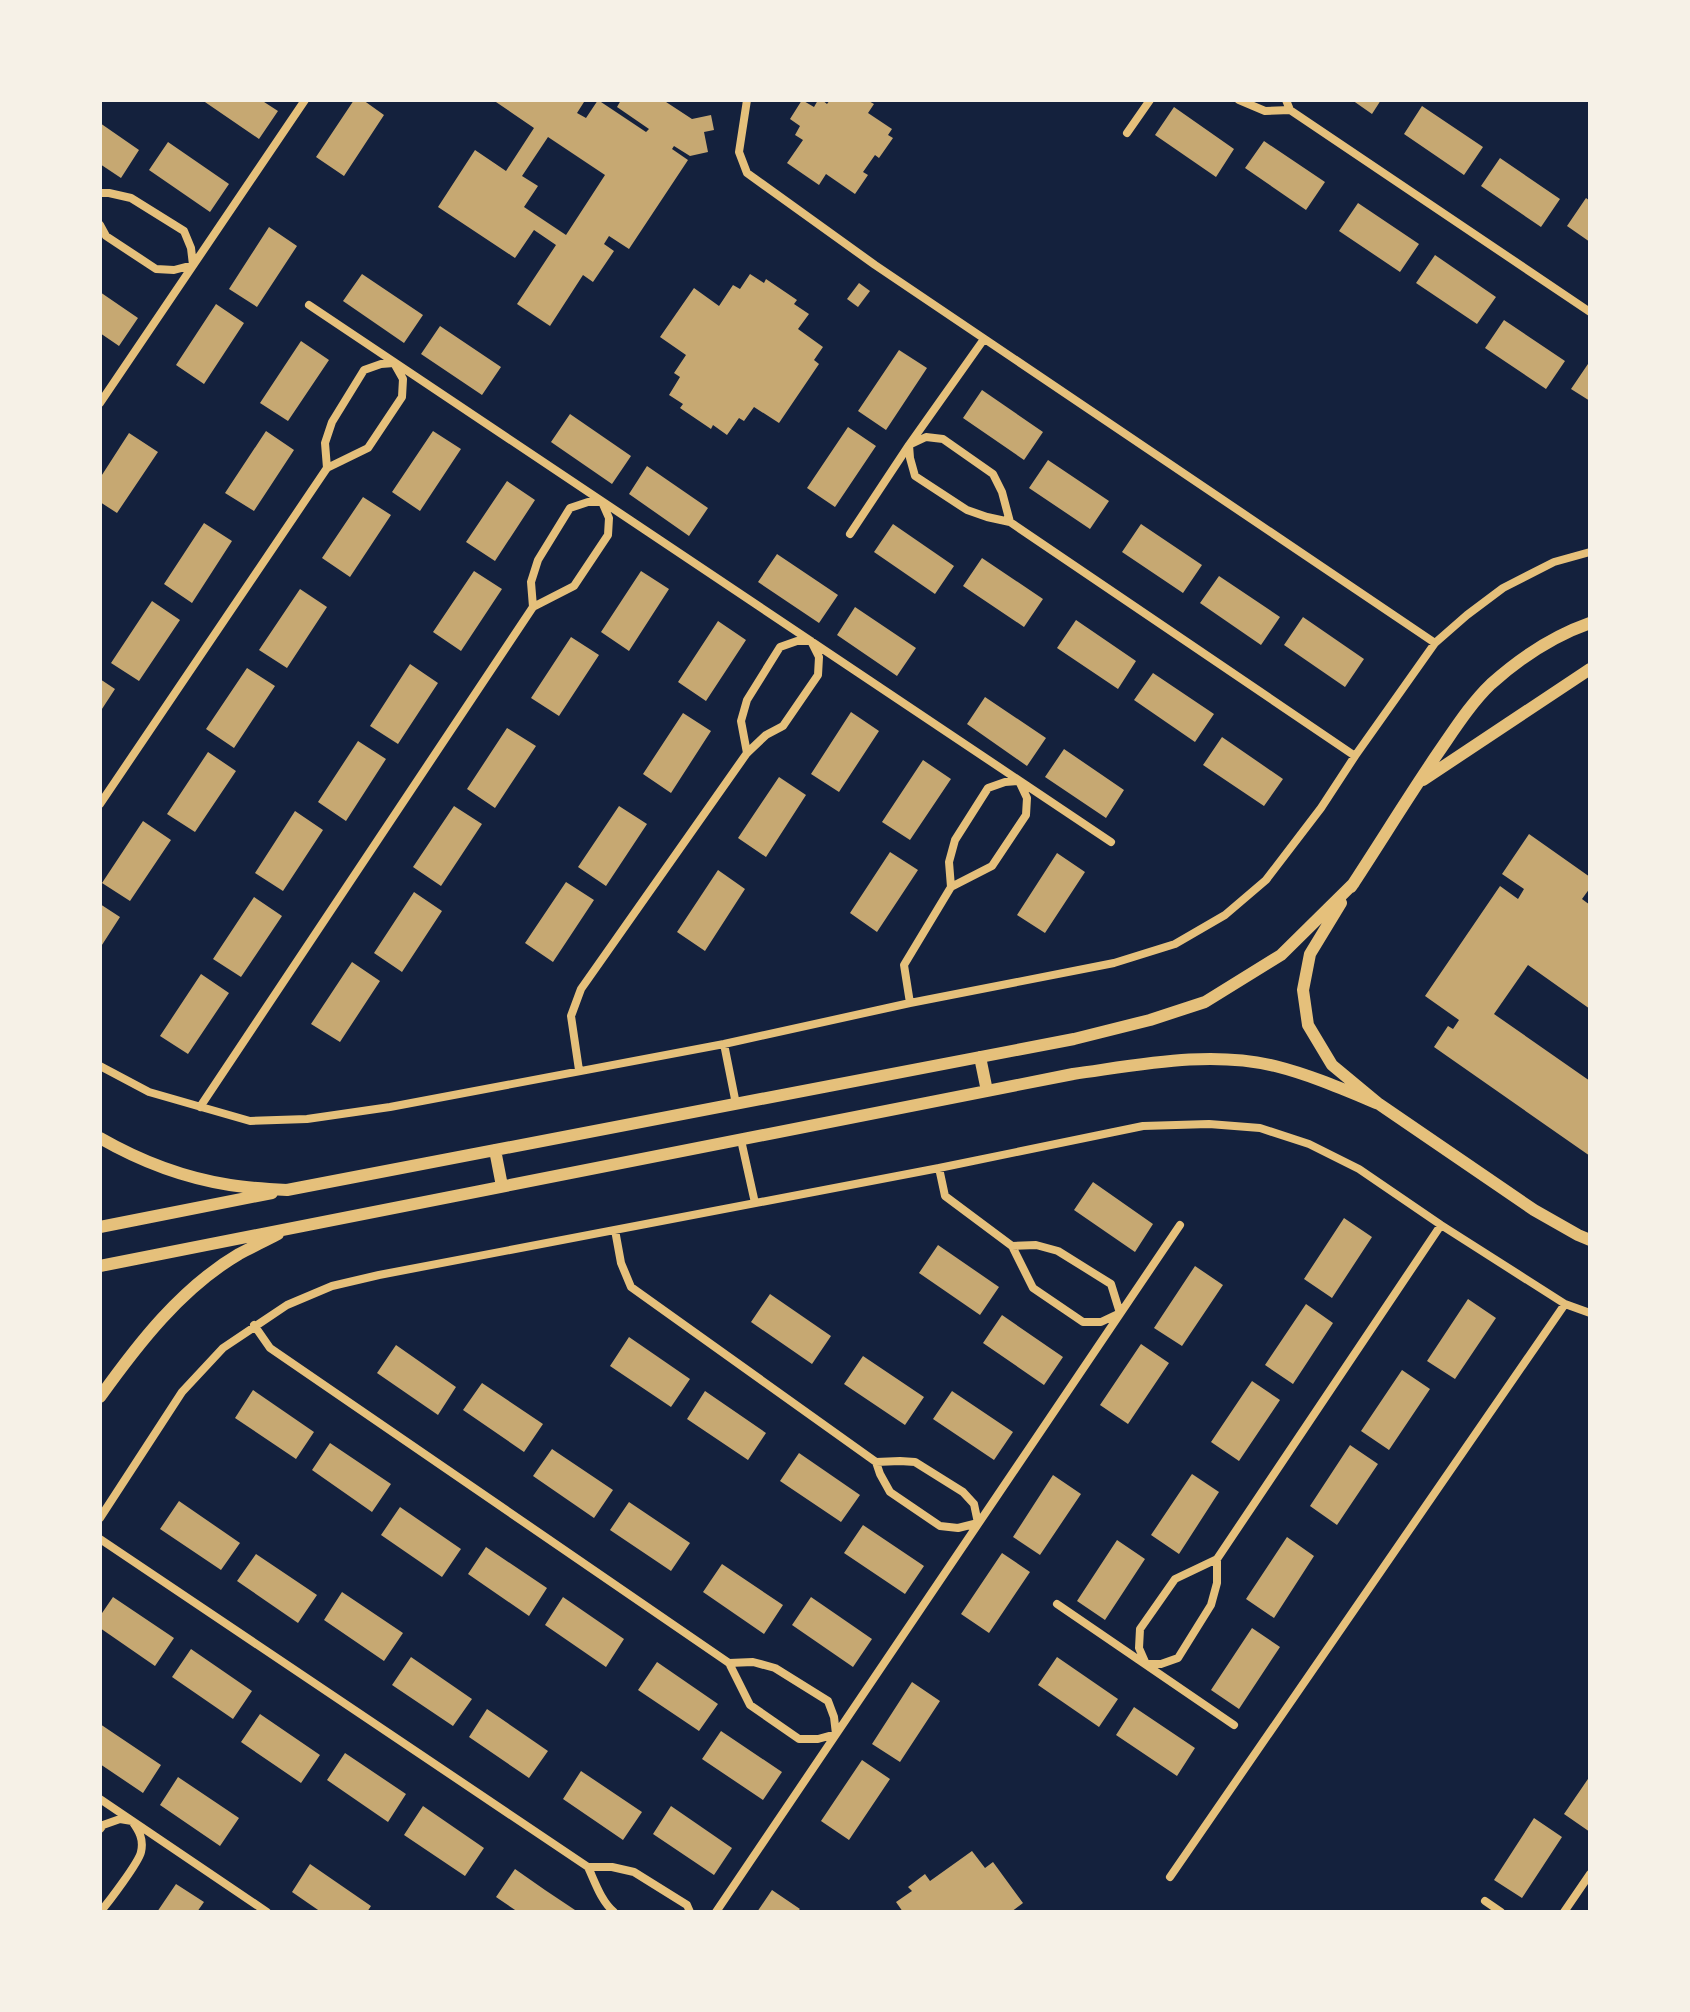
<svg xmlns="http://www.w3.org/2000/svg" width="1690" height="2012" font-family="'Playfair Display',serif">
<rect width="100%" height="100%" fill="#14213d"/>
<path fill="#c6a872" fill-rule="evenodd" d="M202,100H261L278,111L259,139Z
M354,100H363L384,115L344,176L316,157Z
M493,100H581L584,102L577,113L586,118L598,100L646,132L649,129L617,107L621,100H663L692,119L711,115L714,130L704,132L708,152L690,156L674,146L672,149L688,160L629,249L609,236L604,244L614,251L593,282L583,275L550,326L517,304L556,245L534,230L515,258L438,207L475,150L506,171L534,128ZM548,137L605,175L566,235L524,207L538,186L522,176Z
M802,100L814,107L818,100H822L827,104L830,100H867L874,104L868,113L892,129L888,135L893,138L879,158L875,155L863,172L868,175L855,194L826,174L819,185L787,163L803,140L795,135L800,126L790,119Z
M1352,100H1381L1372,114Z
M1422,106L1483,147L1464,175L1404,134Z
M1174,107L1234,149L1216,177L1155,135Z
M100,123L139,150L121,178L100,164Z
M1264,141L1325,182L1306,210L1245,168Z
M168,142L229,184L210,212L149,170Z
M1500,158L1560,199L1541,227L1481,186Z
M1586,198L1590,201V242L1567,226Z
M1358,203L1419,244L1400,272L1339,231Z
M269,227L297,246L257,307L229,289Z
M1435,255L1496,297L1477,324L1416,283Z
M362,274L423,315L404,343L343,301Z
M750,274L764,283L766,279L797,300L794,304L809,314L798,329L823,347L814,360L819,364L779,423L754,407L744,421L739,418L727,435L713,425L711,429L680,408L683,404L669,395L680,377L674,373L686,355L660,337L694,288L719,306L733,285L740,289Z
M859,283L870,291L858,307L847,299Z
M100,292L138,318L119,346L100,333Z
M216,304L244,323L204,384L176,365Z
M1504,320L1565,361L1546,389L1485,348Z
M440,326L501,367L482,395L421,354Z
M301,341L329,360L288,421L260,403Z
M899,350L927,368L886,430L858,411Z
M1590,361V401L1571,389Z
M982,390L1043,432L1024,460L963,418Z
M570,414L631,456L612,484L551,442Z
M848,427L876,446L835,507L807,488Z
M266,431L294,450L254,511L225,493Z
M433,431L461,449L420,511L392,492Z
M129,433L158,452L117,513L100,502V478Z
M1048,460L1109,501L1090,529L1029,488Z
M647,466L708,508L689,536L629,494Z
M507,481L535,500L495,561L466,542Z
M363,497L391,515L350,577L322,558Z
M204,523L232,541L192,603L164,584Z
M893,524L954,566L935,594L874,552Z
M1141,524L1202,565L1183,593L1122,552Z
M777,554L838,595L819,623L758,582Z
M982,558L1043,599L1024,627L963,586Z
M474,571L502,589L461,651L433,632Z
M641,571L669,589L629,651L601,632Z
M1219,576L1280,617L1261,645L1200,603Z
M300,589L327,607L287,668L259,650Z
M152,601L180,620L139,681L111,663Z
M855,607L916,648L897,676L837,635Z
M1303,617L1364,659L1345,687L1284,645Z
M1076,620L1136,661L1118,689L1057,648Z
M718,621L746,640L706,701L678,682Z
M571,637L599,655L559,716L531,698Z
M410,664L438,683L398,744L370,726Z
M247,668L275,686L234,748L206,729Z
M1153,673L1214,714L1195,742L1134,700Z
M100,679L115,689L100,712Z
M985,697L1046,738L1027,766L967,724Z
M851,712L879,731L839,792L811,774Z
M683,713L711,731L671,793L643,774Z
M507,728L536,746L495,808L467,789Z
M1222,737L1283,779L1264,806L1203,765Z
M358,741L386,759L346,821L318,802Z
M1064,749L1124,790L1106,818L1045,777Z
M208,752L236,771L195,832L167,814Z
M923,760L951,779L910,840L882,822Z
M779,777L806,795L766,857L738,838Z
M454,806L482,824L441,886L413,867Z
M619,806L647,824L606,886L578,867Z
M295,811L323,830L283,891L255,873Z
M143,821L171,840L130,901L102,883Z
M1529,834L1590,877V888L1582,899L1590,905V1009L1528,965L1494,1014L1590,1081V1156L1434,1047L1448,1026L1453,1029L1459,1020L1425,996L1500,886L1518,899L1524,889L1502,874Z
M890,852L918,870L877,932L850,913Z
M1057,853L1085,872L1045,933L1017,915Z
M718,870L745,889L705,951L677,932Z
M566,882L594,900L553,962L525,943Z
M414,892L442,911L402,972L374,953Z
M254,897L282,916L241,977L213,959Z
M100,904L120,917L100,948Z
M352,962L380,981L340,1042L311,1024Z
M201,974L229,993L188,1054L160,1036Z
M1093,1182L1153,1224L1135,1252L1074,1210Z
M1344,1218L1372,1237L1332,1298L1304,1279Z
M938,1245L999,1287L980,1315L919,1273Z
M1195,1266L1223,1285L1182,1346L1154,1328Z
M770,1294L831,1336L812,1364L751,1322Z
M1468,1299L1496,1318L1455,1379L1427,1361Z
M1306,1304L1333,1323L1293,1384L1265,1365Z
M1002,1315L1063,1357L1044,1385L983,1343Z
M629,1337L690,1379L671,1407L610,1366Z
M1141,1344L1169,1363L1128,1424L1100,1405Z
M396,1345L456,1387L438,1415L377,1373Z
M863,1356L924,1397L905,1425L844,1384Z
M1402,1370L1430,1389L1389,1450L1361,1431Z
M1252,1381L1280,1400L1239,1461L1211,1442Z
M482,1383L543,1424L524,1452L463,1410Z
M253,1390L314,1432L296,1459L235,1418Z
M705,1391L766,1433L748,1460L687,1419Z
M952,1391L1013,1432L994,1460L933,1419Z
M330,1443L391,1484L372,1512L312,1470Z
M1350,1445L1378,1464L1337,1525L1310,1506Z
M552,1449L613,1490L594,1518L533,1476Z
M799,1453L860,1495L841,1522L780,1481Z
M1192,1474L1219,1492L1179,1554L1151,1535Z
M1053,1475L1081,1494L1040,1555L1013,1537Z
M179,1501L240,1543L221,1570L160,1529Z
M629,1502L690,1543L671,1571L610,1530Z
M400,1507L461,1549L442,1577L381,1535Z
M863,1525L924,1566L905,1594L844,1553Z
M1287,1537L1314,1556L1274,1618L1246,1599Z
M1117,1540L1145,1559L1105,1620L1077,1601Z
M486,1547L547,1588L529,1616L468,1574Z
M1002,1553L1030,1572L989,1633L961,1614Z
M256,1554L317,1595L298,1623L237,1581Z
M722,1564L783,1605L764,1634L703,1592Z
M342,1592L403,1633L384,1661L324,1620Z
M113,1597L174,1638L155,1666L100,1628V1616Z
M563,1597L624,1639L606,1667L545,1625Z
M811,1597L872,1639L853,1667L792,1625Z
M1252,1628L1280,1647L1239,1709L1211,1690Z
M191,1649L252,1691L233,1719L172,1677Z
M411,1657L472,1699L453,1726L392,1685Z
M1057,1657L1118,1699L1099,1727L1038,1685Z
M657,1662L718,1704L699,1731L638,1690Z
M912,1682L940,1701L900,1762L872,1744Z
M1134,1707L1195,1748L1177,1776L1116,1735Z
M487,1709L548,1751L529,1778L469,1737Z
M260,1714L320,1755L301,1783L241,1742Z
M100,1724L161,1765L143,1793L100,1764Z
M721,1731L782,1772L763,1800L702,1759Z
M345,1753L406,1794L388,1822L327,1780Z
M862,1760L890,1779L849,1840L821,1821Z
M581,1771L642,1812L623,1840L563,1799Z
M1590,1776V1832L1564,1814Z
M178,1777L239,1818L220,1846L160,1805Z
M423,1806L484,1848L465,1876L404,1835Z
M671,1806L732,1848L714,1875L653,1834Z
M1534,1818L1562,1837L1522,1898L1494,1880Z
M972,1851L985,1868L993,1862L1023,1903L1011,1912H903L896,1902L912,1891L908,1887L925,1874L930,1881Z
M310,1864L371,1906L367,1912H321L292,1892Z
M515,1869L545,1890L578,1912H518L496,1897Z
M176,1884L204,1902L197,1912H157Z
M772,1890L800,1909L797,1912H757Z"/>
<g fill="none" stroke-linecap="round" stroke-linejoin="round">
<path stroke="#e5c07b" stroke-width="8" d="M747,100L739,152L747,173L875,265L1435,643
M1239,100L1265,111L1290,110
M1286,100L1290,110L1590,312
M1127,133L1150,100
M100,193H109L131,198L184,231L191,248L193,265L174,270L156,269L106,236L100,225
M309,305L1111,842
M100,403L305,100
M1010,522L1002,492L993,474L943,439L926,437L909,445L910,458L915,476L967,510L987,517L1010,522L1355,756
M850,534L909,445L984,339
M100,804L327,468L368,448L402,397L403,379L394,363L381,364L364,370L332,422L325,443L327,468
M910,1003L904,965L951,887L949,862L955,840L988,788L1005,782L1019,781L1027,798L1026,815L992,866L951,887
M724,1044L736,1104
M100,1066L149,1092L250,1121L307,1119L390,1107L724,1044L910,1003L1114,963L1175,944L1225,915L1266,880L1321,808L1355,756L1435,643L1467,615L1503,588L1554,562L1590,552
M579,1070L571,1016L581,989L747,753L766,735L783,726L818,675L819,657L811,641H797L780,647L747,700L741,721L747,753
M200,1107L533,607L574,586L608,535L609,518L602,502H588L570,508L538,560L531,582L533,607
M741,1140L755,1203
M939,1168L945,1196L1012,1246L1033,1288L1083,1322H1101L1120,1313L1111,1284L1058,1251L1036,1245L1012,1246
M615,1230L621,1263L631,1287L876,1462L880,1474L890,1492L940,1526L958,1528L978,1523L974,1504L963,1492L915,1462L900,1461L876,1462
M254,1325L270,1348L729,1663L750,1705L799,1739H818L836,1734L834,1717L828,1701L775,1668L753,1662L729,1663
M100,1518L182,1392L223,1348L287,1305L332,1286L379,1275L939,1168L1143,1126L1209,1124L1260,1128L1309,1144L1359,1169L1441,1225L1565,1304L1590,1313
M100,1539L588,1867C595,1882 601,1901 614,1912
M1217,1559V1583L1211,1605L1178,1658L1161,1664H1146L1139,1648L1140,1629L1175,1579L1217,1559L1441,1225
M1057,1604L1234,1725
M100,1799L267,1912
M100,1829L103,1825L120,1819L132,1821C139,1831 144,1839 141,1852C139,1862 108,1903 100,1912
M588,1867H612L634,1872L687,1905L690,1912
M1170,1877L1565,1304
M1485,1901L1501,1912
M716,1912L1180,1225
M1564,1912L1590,1874"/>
<path stroke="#e5c07b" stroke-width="12" d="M1423,780L1590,669
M1351,887C1380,843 1408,797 1438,753C1454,730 1471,703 1491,684C1520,658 1553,636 1590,623
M1341,903L1310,954L1303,990L1308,1025L1332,1065L1379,1104L1534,1210L1578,1235L1590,1240
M980,1057L987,1091
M100,1138C140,1161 185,1178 230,1185C249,1188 268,1189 287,1190L1074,1039L1150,1020L1205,1002L1281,955L1354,883
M495,1150L502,1186
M100,1227L272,1193
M100,1266L1073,1074C1139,1065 1209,1050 1275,1066C1311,1075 1345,1090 1379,1104
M100,1397C138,1344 181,1288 239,1254C252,1247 265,1241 278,1234"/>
</g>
<rect width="1690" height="2012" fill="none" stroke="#f6f1e7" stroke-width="204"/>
</svg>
